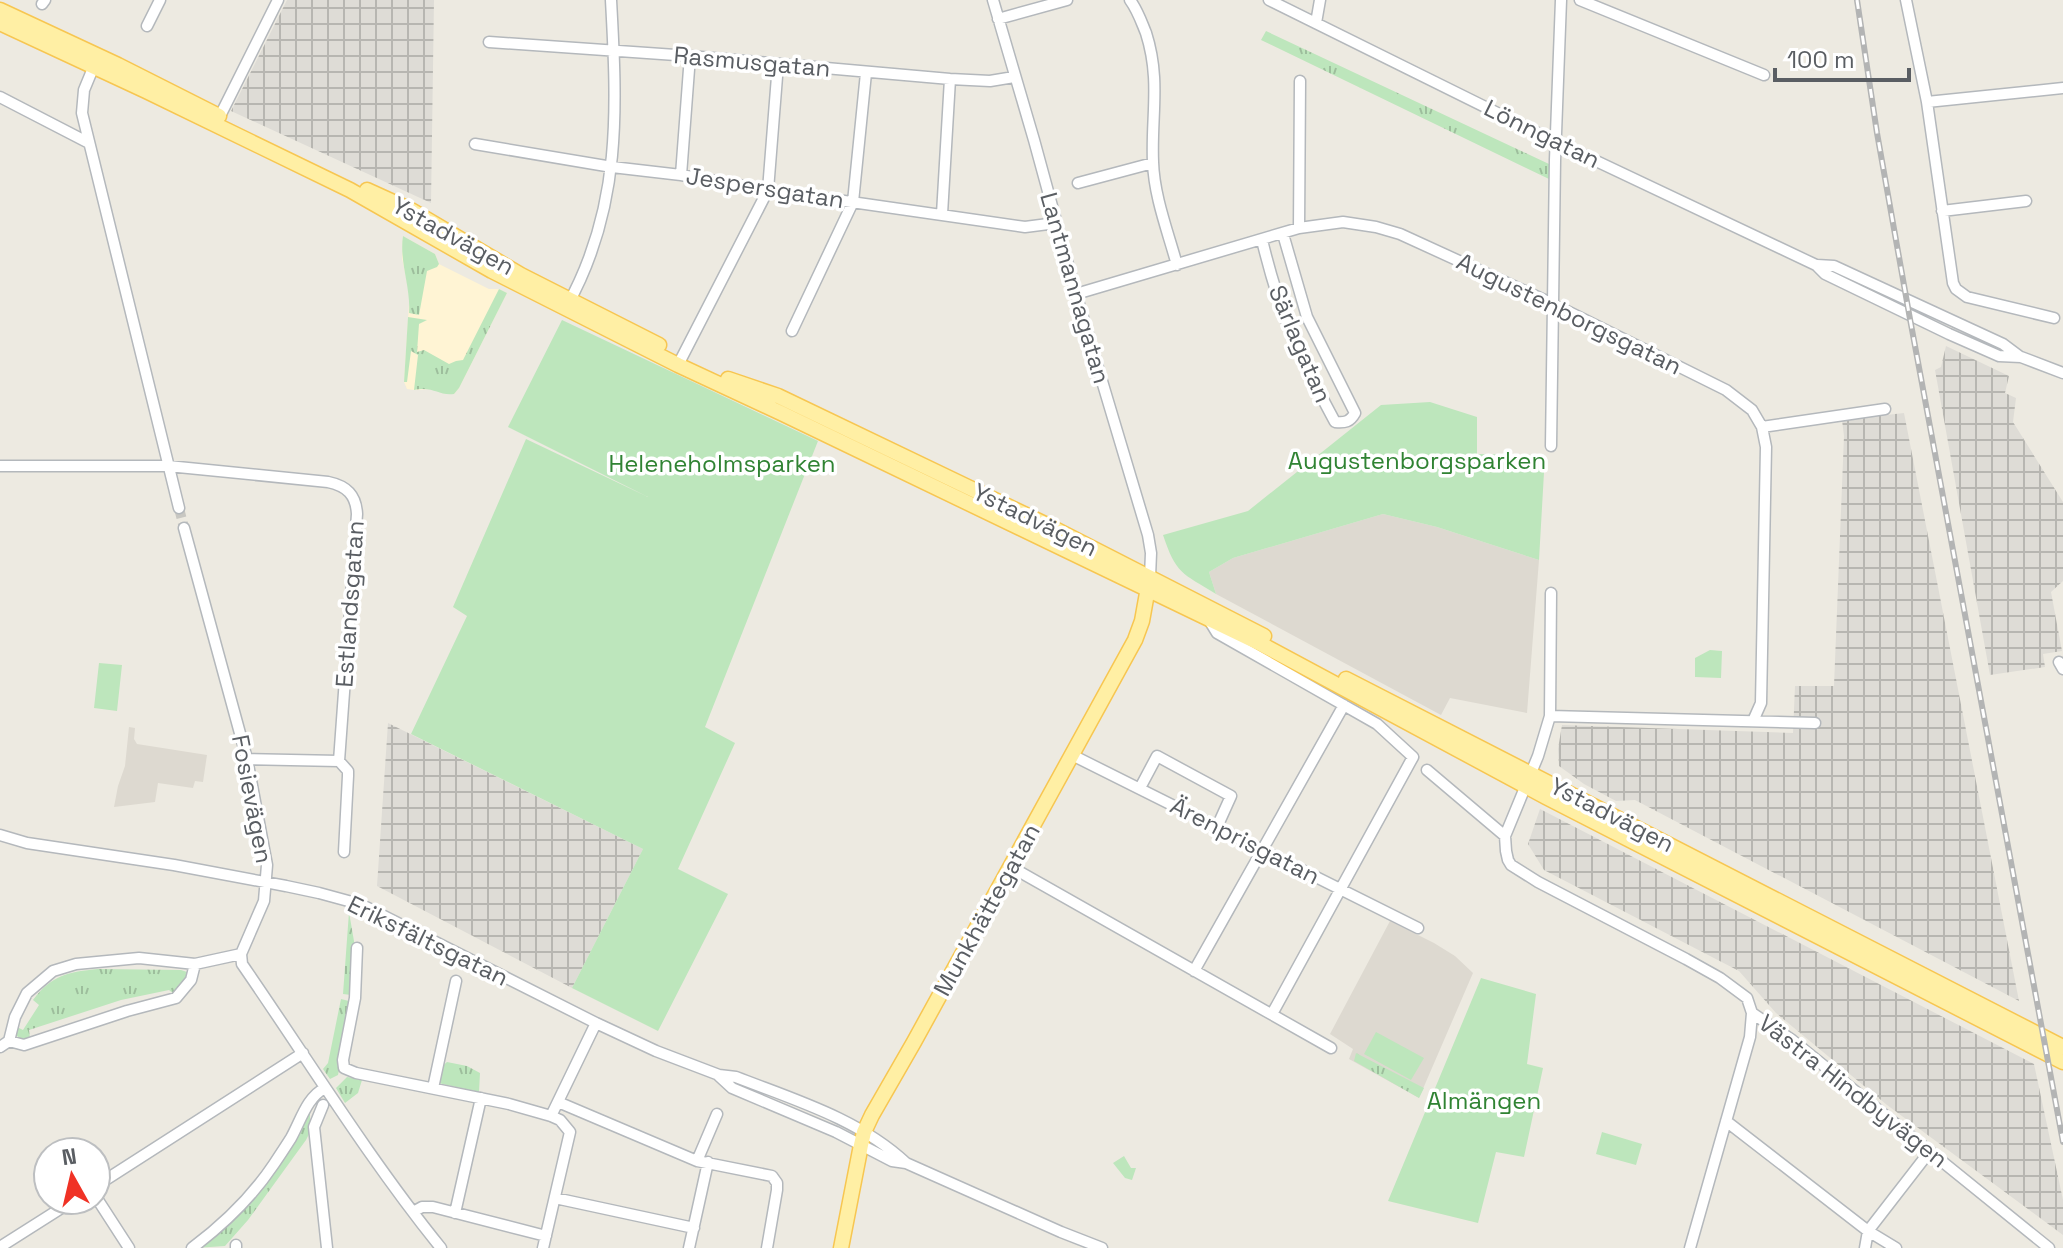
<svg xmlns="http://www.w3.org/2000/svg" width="2063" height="1248" font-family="'Space Grotesk',sans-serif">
<defs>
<pattern id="industrial-grid" width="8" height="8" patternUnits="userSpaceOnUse" patternTransform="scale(2)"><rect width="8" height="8" fill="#dedcd6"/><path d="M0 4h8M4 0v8" fill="none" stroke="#b7b6b1"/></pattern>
<pattern id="grass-tufts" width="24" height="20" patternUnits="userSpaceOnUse" patternTransform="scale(2)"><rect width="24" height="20" fill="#bde6bc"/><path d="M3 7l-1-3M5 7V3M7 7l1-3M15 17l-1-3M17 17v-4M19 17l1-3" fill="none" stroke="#9dbe9c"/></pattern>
</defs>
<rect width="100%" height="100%" fill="#edeae1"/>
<path fill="#fff4d4" d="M403,236L435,254L439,264L489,289H499L507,293L459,388L454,394L443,393L431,389L414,390L407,389L404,382L409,304V292L402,258Z"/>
<path fill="url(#industrial-grid)" d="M287,0H434L431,203L231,111Z
M1946,346L2009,376L2005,393L2016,398L2013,422L2063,502V581L2051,592L2062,651L2043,654L2045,667L1990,675L1935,370L1941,367Z
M1904,413L2019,1001L1635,800L1616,801L1584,784L1559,766L1558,749L1562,725L1793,733L1795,686H1834L1844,436L1842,420Z
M388,723L643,849L572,988L377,886Z
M1540,809L2034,1064L2063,1200V1235L1887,1105L1776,1013L1739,971L1544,870L1528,844Z"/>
<path fill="#ddd9d0" d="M1383,514L1437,527L1539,560L1527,713L1450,698L1441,715L1216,594L1209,572L1233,558Z
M129,727L135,728L134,739L137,744L207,755L203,782L195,781L193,788L158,783L155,802L114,807L118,786L125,766Z
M1390,921L1434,943L1455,956L1473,973L1419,1098L1349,1059L1353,1049L1330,1034Z"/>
<path fill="url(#grass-tufts)" d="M1266,31L1549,164V179L1261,40Z
M403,236L435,254L439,264L437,267L427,271L419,315L409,313C411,287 399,262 403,236Z
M499,289L507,293L459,388L454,394C438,396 434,386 414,390L418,355L411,351L407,382H404L408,317L427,320L419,324L417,352L424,350L449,364L456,361L463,360Z
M349,912L355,947L351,995L343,994Z
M98,969L181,970L187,972L186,978L174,994L169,990L121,1000L29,1030L30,1038L21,1039L17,1036V1027L23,1030L39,1005L33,1000C52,975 68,972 98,969Z
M341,999L349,1001L350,1004L337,1064L339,1070L338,1075L330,1079L323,1069L328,1063Z
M1356,1053L1424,1088L1419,1098L1354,1061Z
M447,1062L467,1066L480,1073L479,1092L438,1083L440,1068Z
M347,1077L362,1080L358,1093L345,1103L336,1088Z
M310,1106V1132L306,1140L248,1220L225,1246L195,1248L239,1209Z"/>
<path fill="#bde6bc" d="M562,320L818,441L705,727L735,743L678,869L728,894L658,1031L572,988L643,849L411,734L467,616L453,607L526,439L648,497L508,427Z
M1430,402L1477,417V454L1545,455L1539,560L1437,527L1383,514L1233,558L1209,572L1216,594C1182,573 1176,574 1163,535L1248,511L1381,405Z
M1710,650L1722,651L1721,678L1695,677V658Z
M99,663L122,665L117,711L94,708Z
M1481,978L1536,994L1527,1064L1543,1068L1524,1157L1496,1152L1478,1223L1388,1201Z
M1376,1032L1424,1058L1411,1080L1364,1054Z
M1602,1132L1642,1144L1636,1165L1596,1154Z
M1124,1156L1131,1168H1136L1132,1180L1125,1178L1113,1163Z"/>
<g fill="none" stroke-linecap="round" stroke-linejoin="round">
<path stroke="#c8c7c2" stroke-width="10" stroke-dasharray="10 5" stroke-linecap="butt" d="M179,508L184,528"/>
<defs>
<path id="minor" d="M993,0L1034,140L1076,294L1148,535L1151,553L1150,577
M1130,0C1138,11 1141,21 1146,33C1161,80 1151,116 1153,162C1154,196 1168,232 1177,265
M1269,0L1556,142L1816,265L1825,274L1949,334L1999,356L2021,357L2063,373
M1580,0L1764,75
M1906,0L1927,102L1953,283L1956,289L1967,297L2054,318
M42,4L45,0
M998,19L1067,0
M1316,23L1320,0
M147,26L160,0
M489,42L690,56L950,79L990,81L1014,77
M96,61L84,90L82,113L179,508
M0,97L89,143
M1927,102L2063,88
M218,120L278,0
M475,144L612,167L681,175L768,190L1025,227L1056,223
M681,175L690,56
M1078,183L1153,163
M1942,211L2026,201
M942,214L950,79
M1299,228L1300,81
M1262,240C1269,269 1277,297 1288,325C1301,359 1318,390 1335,422C1345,423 1350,422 1355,413L1307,317L1283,234
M1817,265L1834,266L2003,344L2019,356
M1076,294L1299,228L1343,222L1376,227L1400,234L1553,304L1726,390L1752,410L1762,427L1766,447L1761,703L1753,721
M567,306C622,207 617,109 611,0
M792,331L853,202L866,73
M678,365L768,190L778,64
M1762,427L1885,409
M1551,446L1555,160L1561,0
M0,466H168L328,482C347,486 356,495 357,514L339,761L348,771V776L344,852
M184,528L247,759L267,865L264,901L241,954L242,964C307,1058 369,1159 441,1248
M1551,593L1550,716L1538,756L1505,836L1506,851L1508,860L1511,865L1538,882L1686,959L1720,978L1747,998L1752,1013L1792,1040L2049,1248
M1209,620L1217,633L1377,724L1413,757L1272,1014
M2059,662L2063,669
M1550,716L1815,723
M1072,755L1418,928
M247,759L339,761
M1427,770L1505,836
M1140,788L1157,756L1231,796L1217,827
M0,835L27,843L174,865L286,886L319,893L352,902L366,907L596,1023L656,1051L719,1075L736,1077C795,1100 859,1119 906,1163
M1011,867L1331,1048
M357,948L355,998L343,1060L344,1068L356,1073L509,1104L551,1116L560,1120L570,1132L543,1248
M1194,971L1344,705
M9,1041L24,1045L127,1011L176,998L191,980L195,964
M0,1047L9,1041L15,1017L27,993L53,971L76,964L139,958L195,964L241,954
M719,1076L732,1088L836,1132L892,1161L906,1163L1061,1232L1102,1248
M433,1088L456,981
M558,1102L697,1161L772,1176L777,1183V1190L767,1248
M323,1105L314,1127L327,1248
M551,1116L596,1023
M1726,1121L1868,1231L1896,1248
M697,1161L717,1114
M96,1186L303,1053
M96,1197L129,1248
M555,1198L694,1228
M413,1212L422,1207H433L546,1236
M455,1213L481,1098
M236,1245V1248
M0,1247L74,1200
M192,1248C224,1224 252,1197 274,1164C280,1155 286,1146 291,1138C301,1120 307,1097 325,1088
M689,1248L708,1162
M1690,1248L1750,1037L1752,1013
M1865,1248L1868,1231L1930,1151"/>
<path id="major" d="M0,10L118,65L219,116
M0,23L146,91L350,190L492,271L678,365L781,413L1261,644L1546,797L2063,1062
M367,190L411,210L521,275L659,345
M728,379L778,396L1049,526L1264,636
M1346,679L2063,1047
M841,1248L861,1145L864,1132L872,1115L914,1042L1135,640L1142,621L1149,582"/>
</defs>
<use href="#minor" stroke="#b4b8bc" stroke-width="13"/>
<use href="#major" stroke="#f7c651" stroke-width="17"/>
<use href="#minor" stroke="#fff" stroke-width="10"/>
<use href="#major" stroke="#ffefa4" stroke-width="14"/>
<defs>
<path id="rail" d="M1857,0L1877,133L1910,319L2063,1142"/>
</defs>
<use href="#rail" stroke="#b3b4b4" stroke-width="6"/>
<use href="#rail" stroke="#fff" stroke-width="3" stroke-dasharray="9" stroke-linecap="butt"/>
</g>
<g text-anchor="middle" stroke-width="7" stroke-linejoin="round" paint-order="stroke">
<g font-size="24" fill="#5a5e63" stroke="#fff">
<text transform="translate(752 62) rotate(5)" y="8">Rasmusgatan</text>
<text transform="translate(1542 134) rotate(26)" y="8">Lönngatan</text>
<text transform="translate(765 188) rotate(9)" y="8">Jespersgatan</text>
<text transform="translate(453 236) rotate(29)" y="8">Ystadvägen</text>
<text transform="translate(1075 288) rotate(74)" y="8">Lantmannagatan</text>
<text transform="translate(1569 314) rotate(26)" y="8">Augustenborgsgatan</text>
<text transform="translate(1300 344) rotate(67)" y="8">Särlagatan</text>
<text transform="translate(1035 520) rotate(26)" y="8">Ystadvägen</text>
<text transform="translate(350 604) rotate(-86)" y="8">Estlandsgatan</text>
<text transform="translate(252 799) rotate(79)" y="8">Fosievägen</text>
<text transform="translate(1612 815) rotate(27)" y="8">Ystadvägen</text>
<text transform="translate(1245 841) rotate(27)" y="8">Ärenprisgatan</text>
<text transform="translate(987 910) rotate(-61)" y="8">Munkhättegatan</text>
<text transform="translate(428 941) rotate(26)" y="8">Eriksfältsgatan</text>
<text transform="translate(1853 1091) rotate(38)" y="8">Västra Hindbyvägen</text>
</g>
<g font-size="24" fill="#308333" stroke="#fff">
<text x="1417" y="469">Augustenborgsparken</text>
<text x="722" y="472">Heleneholmsparken</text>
<text x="1484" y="1109">Almängen</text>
</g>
</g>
<g transform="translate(72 1176) rotate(352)"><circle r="38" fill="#ffffff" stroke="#bdbfc1" stroke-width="2"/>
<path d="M0-6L14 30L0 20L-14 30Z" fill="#f03225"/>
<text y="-12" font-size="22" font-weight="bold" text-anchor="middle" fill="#5a5e63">N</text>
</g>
<path d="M1775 68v12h134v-12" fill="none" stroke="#5a5e63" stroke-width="4"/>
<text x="1787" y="68" font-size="24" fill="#5a5e63" stroke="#ffffff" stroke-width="6" paint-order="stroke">100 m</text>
</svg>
